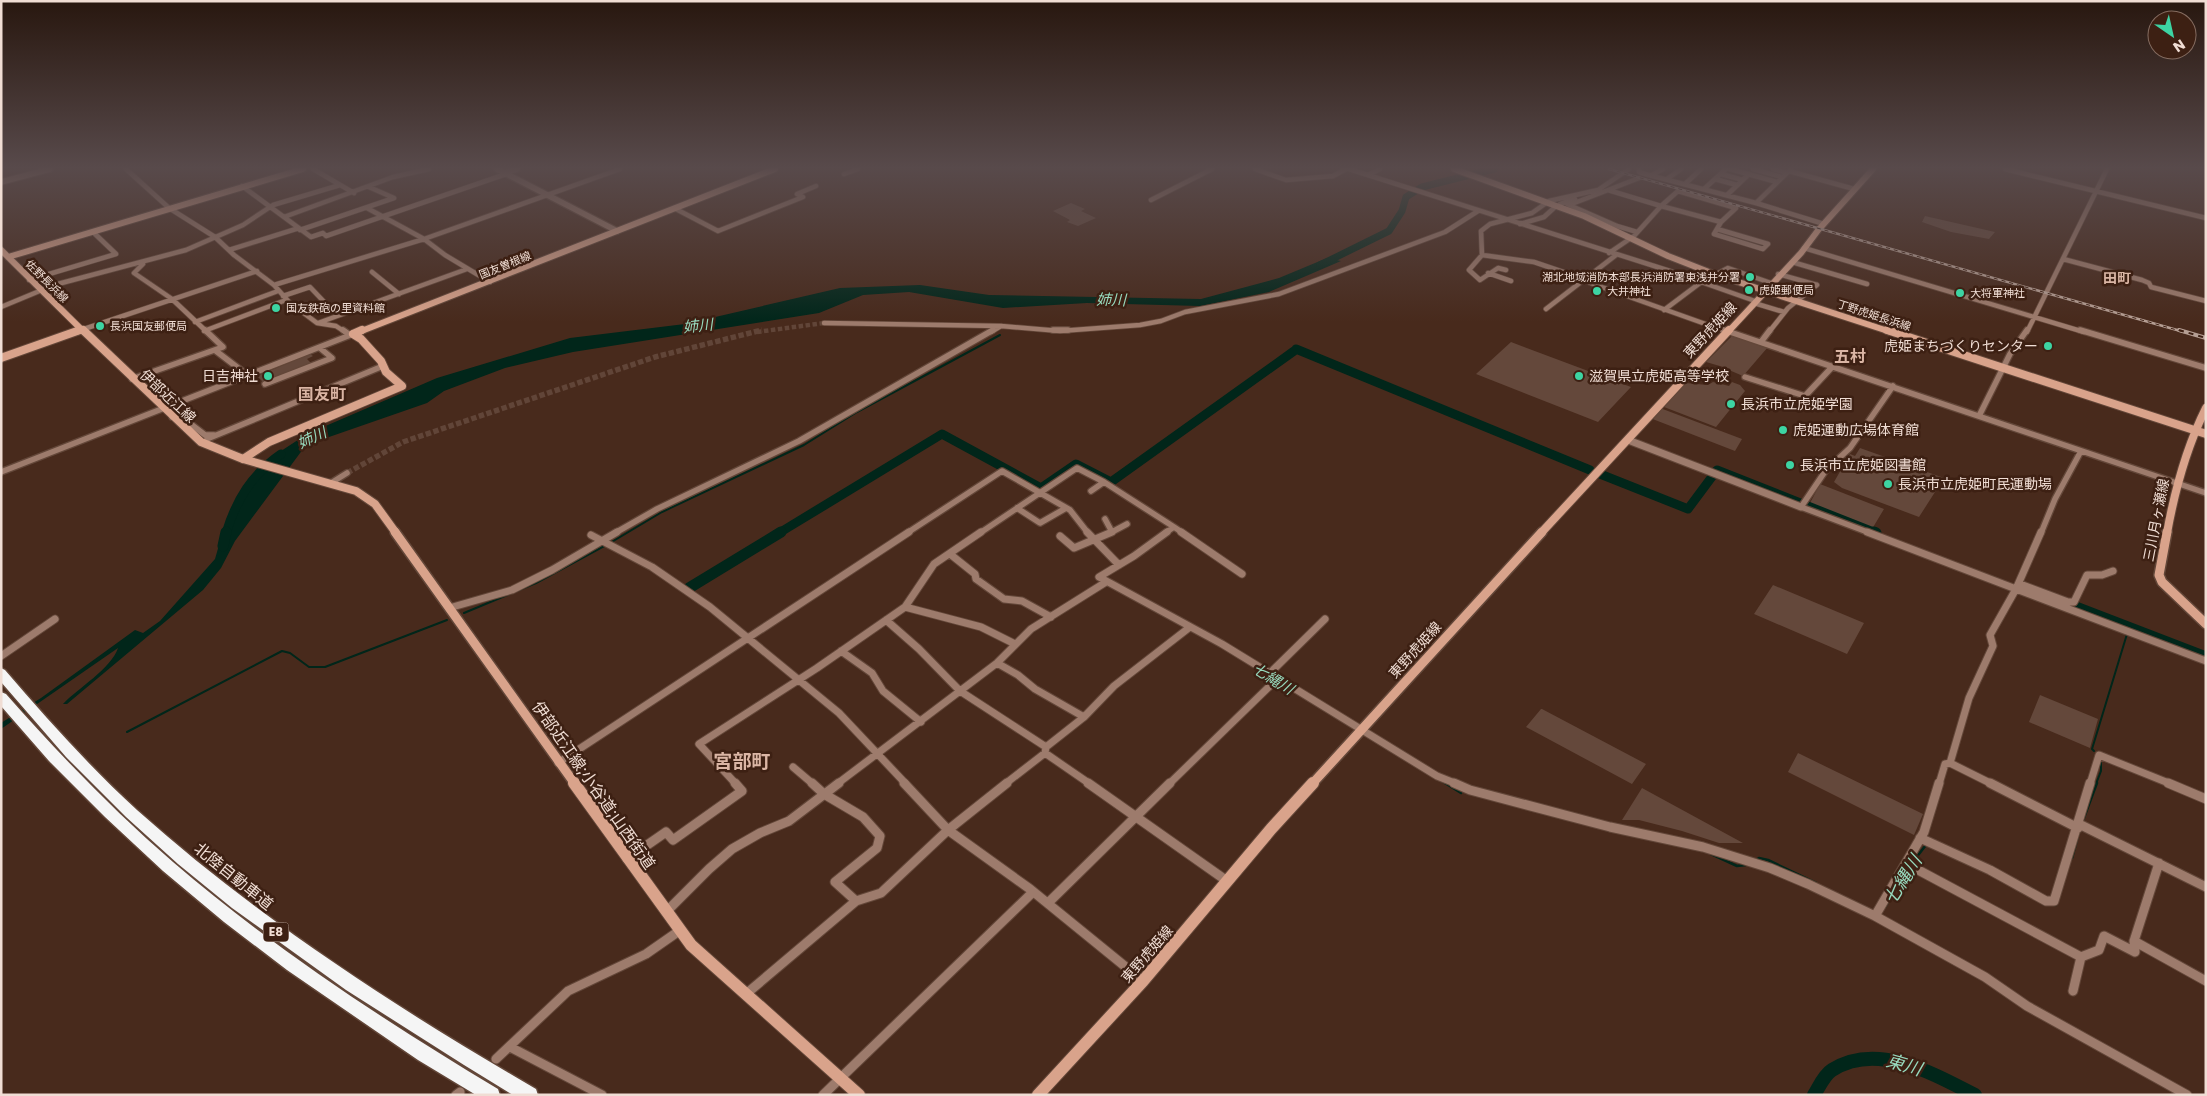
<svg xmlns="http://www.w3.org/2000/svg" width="2207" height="1096" font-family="Poppins,'Noto Sans JP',sans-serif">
<rect width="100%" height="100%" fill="#482a1c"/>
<path fill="#64483b" d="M1071,203L1085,209L1081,211L1096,218L1078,226L1067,222L1070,220L1053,211Z
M1925,216L1995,232L1989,239L1951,232L1922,222Z
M1732,336L1768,347L1743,376L1729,370L1730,369L1706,362Z
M1511,342L1631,387L1598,422L1476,374Z
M310,354L313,356L307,359L314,366L266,385L257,376Z
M1713,382L1729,386L1732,382L1740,385L1745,391L1716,427L1664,407L1685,383L1708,385Z
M1660,408L1742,439L1735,451L1650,418Z
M1860,448L1944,478L1919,517L1842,488L1834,482L1850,454L1855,456Z
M1820,484L1884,509L1872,529L1809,505Z
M1773,585L1864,623L1847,654L1754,614Z
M2040,695L2098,719L2090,748L2029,722Z
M1541,709H1542L1646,764L1632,784L1526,727Z
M1798,753L1923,814L1914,835L1788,772Z
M1642,788L1743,843H1719L1682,831L1639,820H1622Z"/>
<path fill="#01261a" d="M1327,258L1341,261L1269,292L1200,306L1087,303L1003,308L909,292L863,295L819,313L573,352L505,368L444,391L427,403L306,445L235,541L221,568L203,590L67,704H63C78,688 111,669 118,648L1,729V723L41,698L135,630L143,633L160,621L215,559L219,545L250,484L278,453L307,434L437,378L570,338L685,324L840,288L920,285L989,295L1201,299L1279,278Z"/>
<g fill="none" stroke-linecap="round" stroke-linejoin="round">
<path stroke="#01261a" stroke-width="2" d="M610,543L662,512L804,445L857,412L1000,335
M464,613L536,583L606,545
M127,732L282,651L290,653L309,667H325L447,620
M2094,751L2092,749L2127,634
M1441,781L1447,784
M2096,784L2101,771V760"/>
<path stroke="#01261a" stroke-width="2.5" d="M1445,783L1461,793
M2082,823L2097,783
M1711,854L1737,866L1746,865
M2072,858L2080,829
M1755,861L1759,858L1768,860L1816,883
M1912,863L1926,845
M2043,904L2056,905V903
M1885,907L1908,869"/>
<path stroke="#01261a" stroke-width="7" d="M1320,265L1389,231L1402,211L1406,197L1422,187L1494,169"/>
<path stroke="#01261a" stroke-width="9" d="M1296,349L1590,470
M1600,474L1688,509L1717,470L1876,533
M226,533C236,500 252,474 281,454
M779,533L942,434L1041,488L1076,464L1111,482L1294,351"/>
<path stroke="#01261a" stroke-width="11" d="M1874,532L1876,533
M223,546L226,532
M689,588L781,532
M2060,601L2206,657"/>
<path stroke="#01261a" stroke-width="14" d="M1814,1095C1819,1087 1824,1075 1832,1070C1877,1041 1934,1074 1975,1095"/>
<path stroke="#614538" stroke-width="4.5" stroke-dasharray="4.5 2.5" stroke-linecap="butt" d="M757,332L824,323"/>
<path stroke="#614538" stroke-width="5.5" stroke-dasharray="5.5 2.5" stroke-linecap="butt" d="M347,473L403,442L655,357L762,330"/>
<defs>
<path id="minor-far3" d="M126,169L169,208L215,237L234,255L274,285L289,302L317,323L336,326L345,332
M313,169L354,193
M1255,169L1286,180L1333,176L1346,169
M1349,169L1670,271L1755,301
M1639,169V172L1645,174L1756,203L1824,224
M1730,169L1777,182
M1753,169L1782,177
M1773,169L1787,173
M2005,169L2206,218
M1789,171L1854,189
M844,174L858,169
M1721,174L1743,180
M1368,175L1380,169
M1652,175L1663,169
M1667,179L1681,169
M1715,179L1737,185
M1685,184L1701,169
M242,186L311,237L323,233L326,236L506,174
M1704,189L1726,169
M1608,190L1639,178
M1678,191L1736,208L1721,222L1661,206Z
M1727,195L1749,174
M1151,200L1212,169
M1756,203L1790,170
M1560,204L1575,199
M1567,204L1617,226L1637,232
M1569,205L1608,190L1661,206
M367,208L424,239L445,255L490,282
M674,208L718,231L803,197L797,194L816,186
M284,217L393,177L429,169
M1520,224L1544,217L1555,207
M1717,229L1768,244L1763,249L1714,234L1721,222
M300,230L394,198L369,187
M1804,248L2084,332
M229,250L299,228
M1609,253L1634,236L1661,206
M1482,255L1469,270L1480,280L1498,268L1506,270
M2063,259L2142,280L2149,283L2151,287L2206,301
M1792,262L1867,284
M143,264L134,273L172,299L207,332
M372,272L399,294
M1488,273L1511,281
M1778,274L1817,285
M1584,279L1534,262L1482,255L1481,231L1490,224L1532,213L1549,201L1598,190L1629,169
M29,280L116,254L93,232
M1582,280L1728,332
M274,285L424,239L620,169
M283,296L310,287L328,306
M1754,303L1784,312
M1,307L54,285L186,250L243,225L273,205L340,185
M1546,309L1616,255
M1664,310L1700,283L1728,268L1771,283
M195,322L278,291
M318,323L467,269
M824,323L1001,326L1060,331L1140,325L1161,321L1185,312L1279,294L1445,232L1478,211
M81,330L257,271
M204,331L286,300
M991,332L1001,326
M1769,332L1788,308L1817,285
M2027,332L2107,169"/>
<path id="minor-far2" d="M343,330L350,335
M1053,330H1068
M1724,330L2206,493
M2080,330L2206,368
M1761,342L1770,330
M216,351L246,374
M1745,377L1805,396L1833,366
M132,379L223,347L205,330
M265,384L332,358L320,348
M1979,416L2010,354L2027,330
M172,417L179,415L205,435H214
M207,439L383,366
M1,472L353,334
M331,483L347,473
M1091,491L1104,482L1174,527
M1017,508L1040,523L1066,508
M1105,519L1112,532L1127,524
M615,533L657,509L799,441L993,330
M907,533L1002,471L1070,510L1088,533
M980,533L1077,468L1104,482
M1109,533L1112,532
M1165,533L1174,527L1183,533
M1870,533L1801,507L1826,470L1850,448L1893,386
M2041,533L2055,499L2081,451"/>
<path id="minor-far1" d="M1087,532L1119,565
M1167,532L1134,556L1099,577L1222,644L1437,776L1457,784
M1181,532L1242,574
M1867,532L2016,589L2041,532
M591,535L652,567L710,607L839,713L906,784
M1060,536L1074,548L1112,532
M950,554L975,574L976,579L1004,599L1022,601L1051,617
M2020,584L2068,602H2074L2087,575H2102L2113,571
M905,607L981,627L1015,644
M449,608L512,590L552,570L617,532
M886,620L919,649L960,691L1046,747
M841,651L872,673L883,691L921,722
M1,656L55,619
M997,663L1018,675L1035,689L1084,717
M1270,673L1325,619
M1045,753L1090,784
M558,763L909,532
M1950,763L1992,784
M793,767L813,784
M736,784L699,744L817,668L905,607L934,564L981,532
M837,784L997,663L1031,629L1106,582
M1005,784L1045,753L1046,747L1084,717L1114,686L1190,627
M1169,784L1278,678
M1939,784L1945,764L1950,763L1969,698L1993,646L1990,635L2016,589L2206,661
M2090,784L2099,755L2171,784"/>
<path id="minor" d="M812,783L824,794L863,817L880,836L877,848L835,882L856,901
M904,783L948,830L1030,889L1143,981
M1088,783L1227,881
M1454,783L1470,790L1610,827L1703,847L1770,868L1808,884L1875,916L1985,977L2027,1006L2187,1095
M1990,783L2078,828
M2168,783L2206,799
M2079,824L2206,887
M1920,838L1990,870L2046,901H2054L2090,783
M627,859L666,832L673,840L742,791L735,783
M2159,863L2134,941L2206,981
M1907,864L2081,957
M1048,903L1170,783
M666,912L709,869L732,849L760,833L789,821L839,783
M1875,916L1924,832L1939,783
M2073,991L2081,957L2099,950L2104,936L2135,952L2134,941
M746,994L856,901L881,893L948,830L1007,783
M510,1047L602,1095
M496,1059L568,991L646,954L679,931
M456,1095L460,1092
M823,1095L1033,892"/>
<path id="tertiary-far1" d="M497,169L617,231
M504,173L517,169
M1,182L50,169"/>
<path id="tertiary" d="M1628,440L1801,507"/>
<path id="secondary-far3" d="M1454,169L1584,216L1668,256L1714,274L1891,332
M1821,227L1873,169
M1,250L84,332
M8,257L303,169
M76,332L81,330
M359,332L775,169
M1728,332L1801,253L1819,229"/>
<path id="secondary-far2" d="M83,330L201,442L243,459L356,491L375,504L396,533
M1887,330L2206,434
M353,334L362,330
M1,358L80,330
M243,459L269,442L402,386L386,372L381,361L361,339L353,334
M1541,533L1729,330
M2167,533C2175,489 2186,448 2206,408"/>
<path id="secondary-far1" d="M395,532L575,784
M2167,532L2159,575L2162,582L2206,624
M1312,784L1542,532"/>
<path id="secondary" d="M574,783L691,945L859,1095
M1038,1095L1143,981L1271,829L1313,783"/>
<path id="motorway" d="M1,668L5,670C47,719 90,767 137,810C259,919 395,1007 536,1089L538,1095H513L464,1065L346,990L232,908L178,864L126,817L66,757L1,682Z
M1,692L6,694C58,753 113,810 173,862C274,949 385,1021 498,1089L500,1095H476L418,1060L287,970L224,922L163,871L105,817L49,761L1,706Z"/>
</defs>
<use href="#minor-far3" stroke="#634739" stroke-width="6"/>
<use href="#minor-far2" stroke="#634739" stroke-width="8"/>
<use href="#minor-far1" stroke="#634739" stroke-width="9"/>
<use href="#minor" stroke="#634739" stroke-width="11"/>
<use href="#tertiary-far1" stroke="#634739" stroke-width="8"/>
<use href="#tertiary" stroke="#634739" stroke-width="9"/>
<use href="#secondary-far3" stroke="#634739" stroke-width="8"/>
<use href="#secondary-far2" stroke="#634739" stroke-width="10"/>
<use href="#secondary-far1" stroke="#634739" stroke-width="12"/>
<use href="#secondary" stroke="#634739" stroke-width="14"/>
<use href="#motorway" stroke="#634739" stroke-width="3"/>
<use href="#minor-far3" stroke="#9d7b6c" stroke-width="4.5"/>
<use href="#minor-far2" stroke="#9d7b6c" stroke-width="5.5"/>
<use href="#minor-far1" stroke="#9d7b6c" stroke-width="7"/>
<use href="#minor" stroke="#9d7b6c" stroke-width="9"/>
<use href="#tertiary-far1" stroke="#9d7b6c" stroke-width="5.5"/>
<use href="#tertiary" stroke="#9d7b6c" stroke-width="7"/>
<use href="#secondary-far3" stroke="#d9a38b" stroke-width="6"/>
<use href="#secondary-far2" stroke="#d9a38b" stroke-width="8"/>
<use href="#secondary-far1" stroke="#d9a38b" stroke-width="9"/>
<use href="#secondary" stroke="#d9a38b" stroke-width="12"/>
<use href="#motorway" fill="#f5f5f5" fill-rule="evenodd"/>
<defs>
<path id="rail-far1" d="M1609,169L2184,332"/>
<path id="rail" d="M2179,330L2206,338"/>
</defs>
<use href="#rail-far1" stroke="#b59e93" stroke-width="2.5"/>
<use href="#rail" stroke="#b59e93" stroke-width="4"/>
<use href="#rail-far1" stroke="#3d2013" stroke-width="1" stroke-dasharray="4" stroke-linecap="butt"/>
<use href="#rail" stroke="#3d2013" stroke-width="2" stroke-dasharray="5" stroke-linecap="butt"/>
</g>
<linearGradient id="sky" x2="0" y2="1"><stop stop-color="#28170f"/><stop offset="0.52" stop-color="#584a4b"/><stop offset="1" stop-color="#584a4b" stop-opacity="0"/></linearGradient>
<rect width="2207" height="322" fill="url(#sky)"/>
<g fill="#3dd4a3" stroke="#3d2013" stroke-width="2">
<circle cx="1750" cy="277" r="5"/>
<circle cx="1749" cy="290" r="5"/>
<circle cx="1597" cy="291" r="5"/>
<circle cx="1960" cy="293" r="5"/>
<circle cx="276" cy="308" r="5"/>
<circle cx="100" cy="326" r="5"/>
<circle cx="2048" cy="346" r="5"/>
<circle cx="268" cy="376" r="5"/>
<circle cx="1579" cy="376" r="5"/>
<circle cx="1731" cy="404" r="5"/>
<circle cx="1783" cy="430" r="5"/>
<circle cx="1790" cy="465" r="5"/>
<circle cx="1888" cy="484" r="5"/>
</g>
<g text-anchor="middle" stroke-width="5" stroke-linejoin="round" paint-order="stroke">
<g font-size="11" fill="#f0ddd4" stroke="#3d2013">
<text transform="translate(505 265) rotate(-22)" y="4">国友曽根線</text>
<text transform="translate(47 281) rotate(45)" y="4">佐野長浜線</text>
<text transform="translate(1874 315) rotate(18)" y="4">丁野虎姫長浜線</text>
</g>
<g font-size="11" fill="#f0ddd4" stroke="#3d2013" text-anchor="start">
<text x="1740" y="281" text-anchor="end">湖北地域消防本部長浜消防署東浅井分署</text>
<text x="1759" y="294">虎姫郵便局</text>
<text x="1607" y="295">大井神社</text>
<text x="1970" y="297">大将軍神社</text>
<text x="286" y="312">国友鉄砲の里資料館</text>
<text x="110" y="330">長浜国友郵便局</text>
</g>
<rect fill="#3d2013" stroke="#baa49a" stroke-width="1" x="263.5" y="922.5" width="25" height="19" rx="4"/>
<g font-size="12" font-weight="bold" fill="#f0ddd4">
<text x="276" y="936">E8</text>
</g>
<g font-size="14" font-weight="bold" fill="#dab5a4" stroke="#3d2013">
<text x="2117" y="283">田町</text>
</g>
<g font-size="14" fill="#f0ddd4" stroke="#3d2013">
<text transform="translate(1710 330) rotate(-47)" y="5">東野虎姫線</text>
<text transform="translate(168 396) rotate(43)" y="5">伊部近江線</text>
<text transform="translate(2156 520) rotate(-79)" y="5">三川月ヶ瀬線</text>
<text transform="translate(1415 650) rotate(-48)" y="5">東野虎姫線</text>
<text transform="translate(1147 954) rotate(-49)" y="5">東野虎姫線</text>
</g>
<g font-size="14" fill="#f0ddd4" stroke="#3d2013" text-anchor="start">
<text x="2038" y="351" text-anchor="end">虎姫まちづくりセンター</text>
<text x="258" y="381" text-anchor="end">日吉神社</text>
<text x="1589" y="381">滋賀県立虎姫高等学校</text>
<text x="1741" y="409">長浜市立虎姫学園</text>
<text x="1793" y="435">虎姫運動広場体育館</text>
<text x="1800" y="470">長浜市立虎姫図書館</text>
<text x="1898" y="489">長浜市立虎姫町民運動場</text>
</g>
<g font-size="15" font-style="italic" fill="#97d9bd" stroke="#3d2013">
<text transform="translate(1111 300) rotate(1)" y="5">姉川</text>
<text transform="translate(698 326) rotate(-6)" y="5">姉川</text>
<text transform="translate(312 438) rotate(-25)" y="5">姉川</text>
<text transform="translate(1273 679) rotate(31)" y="5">七縄川</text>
</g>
<g font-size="16" font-weight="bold" fill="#dab5a4" stroke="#3d2013">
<text x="1850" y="362">五村</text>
<text x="322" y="400">国友町</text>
</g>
<g font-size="16" fill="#f0ddd4" stroke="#3d2013">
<text transform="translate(594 785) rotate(55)" y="6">伊部近江線;小谷道;山西街道</text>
<text transform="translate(234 876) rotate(39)" y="6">北陸自動車道</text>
</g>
<g font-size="18" font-style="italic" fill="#97d9bd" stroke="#3d2013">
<text transform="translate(1903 880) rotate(-58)" y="6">七縄川</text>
<text transform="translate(1904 1065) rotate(16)" y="6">東川</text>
</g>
<g font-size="19" font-weight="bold" fill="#dab5a4" stroke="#3d2013">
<text x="742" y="768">宮部町</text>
</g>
</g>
<rect width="2207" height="1096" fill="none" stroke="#f0ddd4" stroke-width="5"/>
<g transform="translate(2172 35) rotate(146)"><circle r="24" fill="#3d2013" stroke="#856c60"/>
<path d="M0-4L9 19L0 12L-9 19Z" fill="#3dd4a3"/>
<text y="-8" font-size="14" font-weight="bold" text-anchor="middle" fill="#f0ddd4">N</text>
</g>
</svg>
